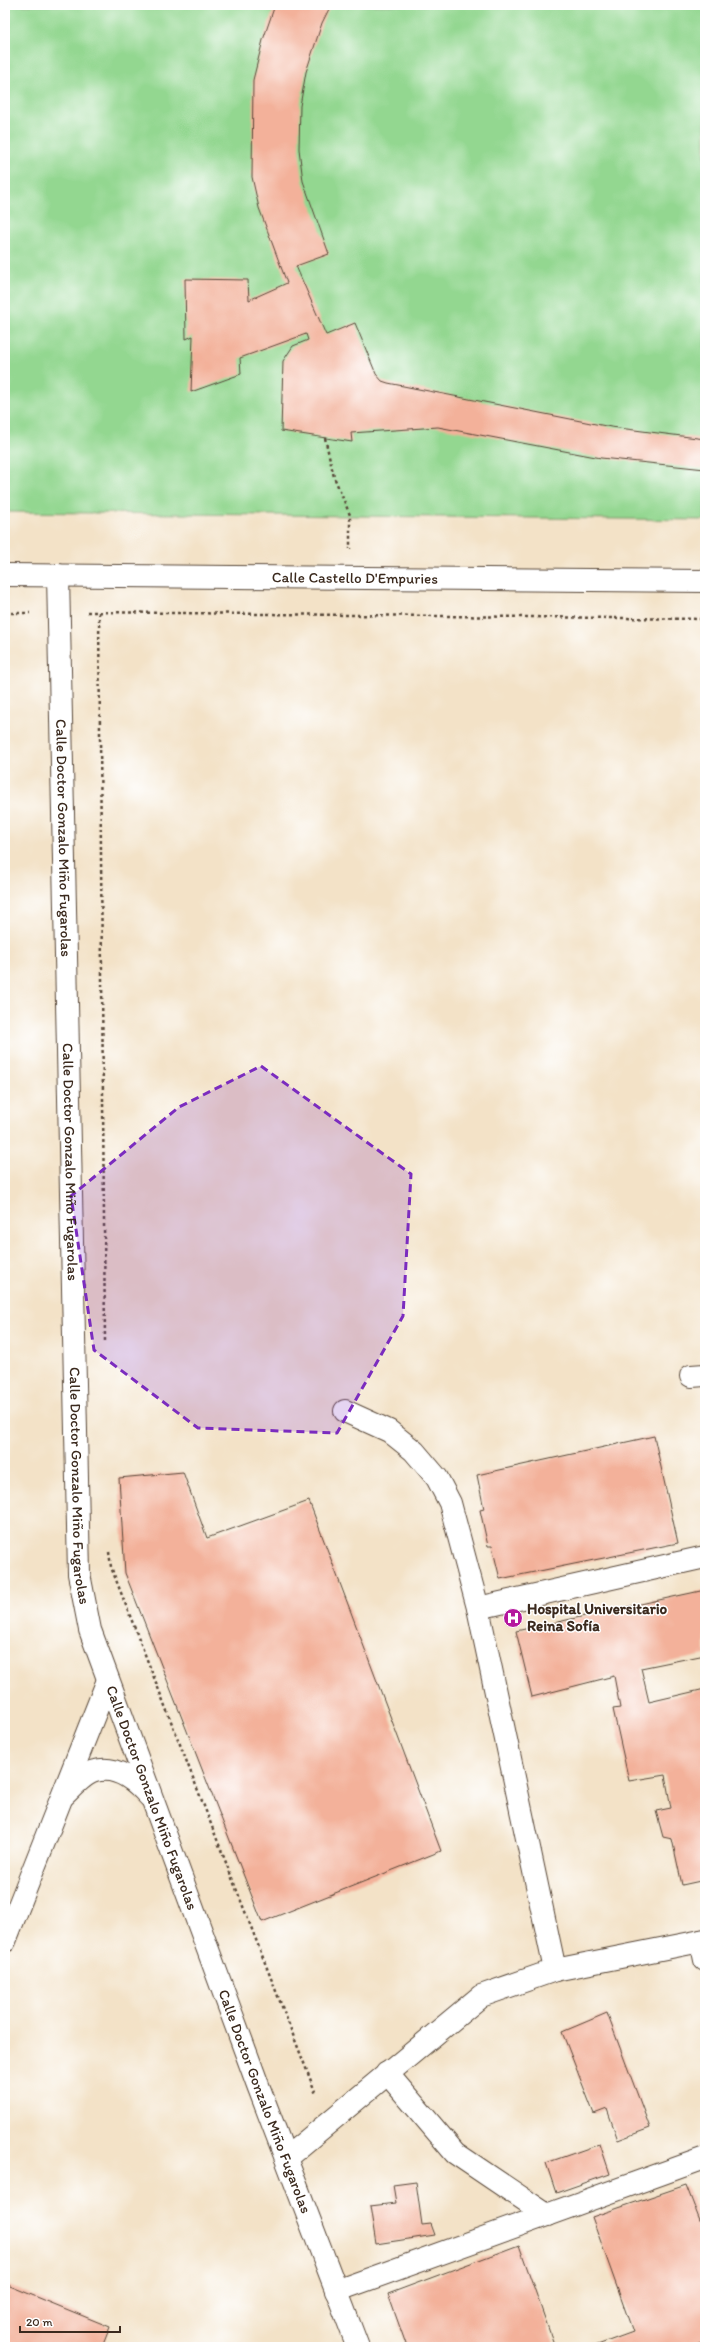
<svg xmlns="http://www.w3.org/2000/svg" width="710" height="2352" font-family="Itim,sans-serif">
<rect width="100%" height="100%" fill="#fff"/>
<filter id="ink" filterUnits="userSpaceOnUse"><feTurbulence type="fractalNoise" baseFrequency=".025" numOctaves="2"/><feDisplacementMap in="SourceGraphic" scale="8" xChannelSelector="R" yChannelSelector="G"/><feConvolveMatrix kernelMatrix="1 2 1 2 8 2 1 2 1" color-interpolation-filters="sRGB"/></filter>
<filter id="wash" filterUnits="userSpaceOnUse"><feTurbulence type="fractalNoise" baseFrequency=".012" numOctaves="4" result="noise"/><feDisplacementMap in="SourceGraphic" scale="16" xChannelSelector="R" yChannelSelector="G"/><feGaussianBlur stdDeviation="0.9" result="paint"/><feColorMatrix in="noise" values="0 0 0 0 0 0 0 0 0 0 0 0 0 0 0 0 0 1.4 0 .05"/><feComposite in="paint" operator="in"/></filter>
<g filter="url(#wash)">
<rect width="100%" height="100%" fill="#f3e2c7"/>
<path fill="#93d790" stroke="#678057" d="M5,5H705V520L5,512Z"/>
<g id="blocks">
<path fill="#f3b19a" d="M275,5H331L322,23L306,72L300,106L299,149L303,181L329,254L296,266L326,335L355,323L376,374L382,381L388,383L611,427L705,439V469L601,458L438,427L351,433L352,442L281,431L283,361L293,346L308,340L306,334L240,358L241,374L191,392L193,336L186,339L185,279L248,280L249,300L287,283L259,208L252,177L253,80L263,40Z
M654,1436L678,1543L500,1579L492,1546H488L480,1510L484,1509L477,1475Z
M183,1472L207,1538L309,1501L441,1851L262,1922L125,1573L119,1478Z
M705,1590V1655L641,1668L649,1702L705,1689V1880L682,1885L672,1839L663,1837L656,1811L671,1808L665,1775L629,1781L613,1709L620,1708L614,1676L532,1697L516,1631Z
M607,2013L650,2128L618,2140L607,2109L594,2114L562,2032Z
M600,2144L610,2174L556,2193L546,2163Z
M416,2182L422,2225L431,2224L435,2235L376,2244L370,2206L396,2203L393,2185Z
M686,2185L705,2234V2341L687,2347H592L633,2332L592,2217Z
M519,2245L555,2347H407L388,2294Z
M5,2284L110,2327L102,2347H5Z"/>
</g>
</g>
<g filter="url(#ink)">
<use href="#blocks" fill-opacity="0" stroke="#574637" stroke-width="1"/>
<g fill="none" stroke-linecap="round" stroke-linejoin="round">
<defs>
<g id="minor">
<path id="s1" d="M5,575L705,581"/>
<path id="s2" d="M58,575L79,1574L90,1630L259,2088L358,2347"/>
<path d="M691,1376L705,1375"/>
<path d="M345,1411L389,1431L414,1451L437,1478L450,1503L478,1608"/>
<path d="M63,1796C72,1788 83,1774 95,1771C116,1765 136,1781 149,1796"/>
<path d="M705,1940L701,1941L705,1960"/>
<path d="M5,1941L108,1680"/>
<path d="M701,1941L555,1970L478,1608L705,1557"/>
<path d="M387,2073L455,2153L547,2215"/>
<path d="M286,2158L481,1996L555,1970"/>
<path d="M336,2291L705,2158"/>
</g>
</defs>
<use href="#minor" stroke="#574637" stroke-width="24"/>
<path stroke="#574637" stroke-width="2.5" stroke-dasharray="3 3" stroke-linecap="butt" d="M325,438L334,477L350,515V549
M87,612L705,619
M99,612L105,1343
M5,613H30
M109,1552L111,1567L316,2094"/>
<use href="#minor" stroke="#fff" stroke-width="22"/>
</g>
</g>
<path fill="#7b2cbf" fill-opacity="0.2" stroke="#7b2cbf" stroke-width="3" stroke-dasharray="8 5" stroke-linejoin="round" d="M261,1066L411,1174L403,1316L337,1433L198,1428L94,1350L71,1196L179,1107Z"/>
<defs>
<symbol id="hospital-disc" viewBox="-11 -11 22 22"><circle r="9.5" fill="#b5179e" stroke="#fff"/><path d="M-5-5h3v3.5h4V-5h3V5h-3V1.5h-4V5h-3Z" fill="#fff"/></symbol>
</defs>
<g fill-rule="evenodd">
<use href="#hospital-disc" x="502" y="1607" width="22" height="22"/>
</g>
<g text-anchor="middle" stroke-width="3" stroke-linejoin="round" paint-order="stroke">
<g font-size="15" fill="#3b2a1e" stroke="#fff">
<text dy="5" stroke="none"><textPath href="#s1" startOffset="350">Calle Castello D'Empuries</textPath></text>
<text dy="5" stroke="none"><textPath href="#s2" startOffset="263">Calle Doctor Gonzalo Miño Fugarolas</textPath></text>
<text dy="5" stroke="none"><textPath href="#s2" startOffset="587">Calle Doctor Gonzalo Miño Fugarolas</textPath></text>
<text dy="5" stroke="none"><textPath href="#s2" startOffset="911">Calle Doctor Gonzalo Miño Fugarolas</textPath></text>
<text dy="5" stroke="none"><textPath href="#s2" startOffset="1235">Calle Doctor Gonzalo Miño Fugarolas</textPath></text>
<text dy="5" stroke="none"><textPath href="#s2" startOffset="1559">Calle Doctor Gonzalo Miño Fugarolas</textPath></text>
</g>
<g font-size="15" font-weight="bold" fill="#3b2a1e" stroke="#fff" text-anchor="start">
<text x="527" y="1614">Hospital Universitario<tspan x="527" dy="17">Reina Sofía</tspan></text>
</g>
</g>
<rect width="710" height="2352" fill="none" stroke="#fff" stroke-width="20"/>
<path d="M20 2326v6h100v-6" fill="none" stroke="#3b2a1e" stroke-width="2"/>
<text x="26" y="2326" font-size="12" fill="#3b2a1e" stroke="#ffffff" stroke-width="3" paint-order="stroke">20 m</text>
</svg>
